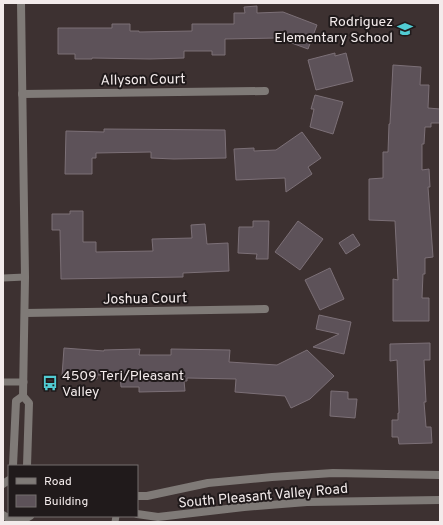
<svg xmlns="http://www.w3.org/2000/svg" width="443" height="525" font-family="Overpass,sans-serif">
<rect width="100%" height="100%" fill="#3d3131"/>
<path fill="#5d5259" stroke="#7c7077" d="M257,6V13L283,12L317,25L308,49L278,38L225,39V55H212V51H184V58L150,59L92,58V59H75V54H58V28H112V24H130V31H139V32L192,31V24H234V13H245L244,7Z
M335,53V56L346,53L353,81L316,90L308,60Z
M393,65L421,67L420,85H429L428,108L440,109V123H431V127H425L424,144H422V170L429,169L430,187H428L433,257L425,258V274H423L422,298H429V321H393V279L398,280L395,221L369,220V179L383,178V152H388L389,124H390Z
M315,95L343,102L333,134L310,127L314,109H311Z
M104,129L225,130L226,158L174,159L151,158V152L96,153V158H92V174H65L66,131L104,132Z
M302,132L321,158L308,167L312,174L286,192L285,178L236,180L234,149L254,148V151L276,150Z
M70,211H83V242H96V252L153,251L152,239L192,238L191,225L205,224L207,244L228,243L229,271L183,273V277L61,279L60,230H52V214H70Z
M253,221H269L268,259H256L257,254L238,253L239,227H253Z
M298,221L323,239L300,270L275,252Z
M353,234L360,245L346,254L339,243Z
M330,268L344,299L320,310L305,280Z
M319,315L351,322L344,354L313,347L339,334L316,329Z
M430,343V360H424L426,402H424L426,427H431L432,443L399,444L398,437H392V420H398V413H399L397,360L390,361V344Z
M64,348L104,351V350L140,349L139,355H171V349L230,350L229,362L277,365L307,350L334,376L310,399L291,408L285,396L235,392L236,379L187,378V381H184L185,391L139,392V387H121L120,375H97V379L62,376Z
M331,391L348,392V399H357L355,418L330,416Z"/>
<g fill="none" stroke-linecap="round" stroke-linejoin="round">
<path stroke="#7f7a77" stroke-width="7" d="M3,278L25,277
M3,382H24
M115,522L116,516"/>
<path stroke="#7f7a77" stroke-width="8" d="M22,94L265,91
M25,313L265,309"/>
<path stroke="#7f7a77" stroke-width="8" d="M21,3L25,277L23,396L29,403L27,466
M13,466L16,401L23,396
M3,484L9,480
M137,496H147L208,483L272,477L333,473L440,475
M137,514L158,517L244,507L307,502L440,500
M3,515C12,521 21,522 30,516"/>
</g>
<defs>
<symbol id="school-bare" viewBox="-9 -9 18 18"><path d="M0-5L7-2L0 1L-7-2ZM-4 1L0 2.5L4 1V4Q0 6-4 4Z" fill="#51ccd3" stroke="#201a1b" stroke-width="2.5" paint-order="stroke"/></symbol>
<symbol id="bus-bare" viewBox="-9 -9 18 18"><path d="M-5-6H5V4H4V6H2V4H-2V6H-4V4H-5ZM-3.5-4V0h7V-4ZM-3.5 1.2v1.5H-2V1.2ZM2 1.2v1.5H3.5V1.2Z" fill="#51ccd3" stroke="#201a1b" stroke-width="2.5" paint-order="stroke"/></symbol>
</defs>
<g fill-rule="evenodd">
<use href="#school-bare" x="394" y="18" width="22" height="22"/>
<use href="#bus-bare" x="39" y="372" width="22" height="22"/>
</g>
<g text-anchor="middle" stroke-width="4" stroke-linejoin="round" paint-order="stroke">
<g font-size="14" fill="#f3ebeb" stroke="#201a1b" text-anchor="end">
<text x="393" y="26">Rodriguez<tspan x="393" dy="16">Elementary School</tspan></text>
<text x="62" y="380" text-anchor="start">4509 Teri/Pleasant<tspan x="62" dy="16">Valley</tspan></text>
</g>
<g font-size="14" fill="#f3ebeb" stroke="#201a1b">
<text transform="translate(143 79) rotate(-1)" y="5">Allyson Court</text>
<text transform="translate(145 298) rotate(-1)" y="5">Joshua Court</text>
<text transform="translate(263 495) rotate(-5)" y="5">South Pleasant Valley Road</text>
</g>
</g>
<rect width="443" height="525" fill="none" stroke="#f3ebeb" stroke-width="8"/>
<rect x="8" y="465" width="130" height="52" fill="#201a1b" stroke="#746e6e"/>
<rect x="16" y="478" width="20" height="6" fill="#7f7a77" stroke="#746e6e"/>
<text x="44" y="485" font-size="12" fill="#f3ebeb">Road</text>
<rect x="16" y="495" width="20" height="12" fill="#5d5259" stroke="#746e6e"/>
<text x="44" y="505" font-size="12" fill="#f3ebeb">Building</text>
</svg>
